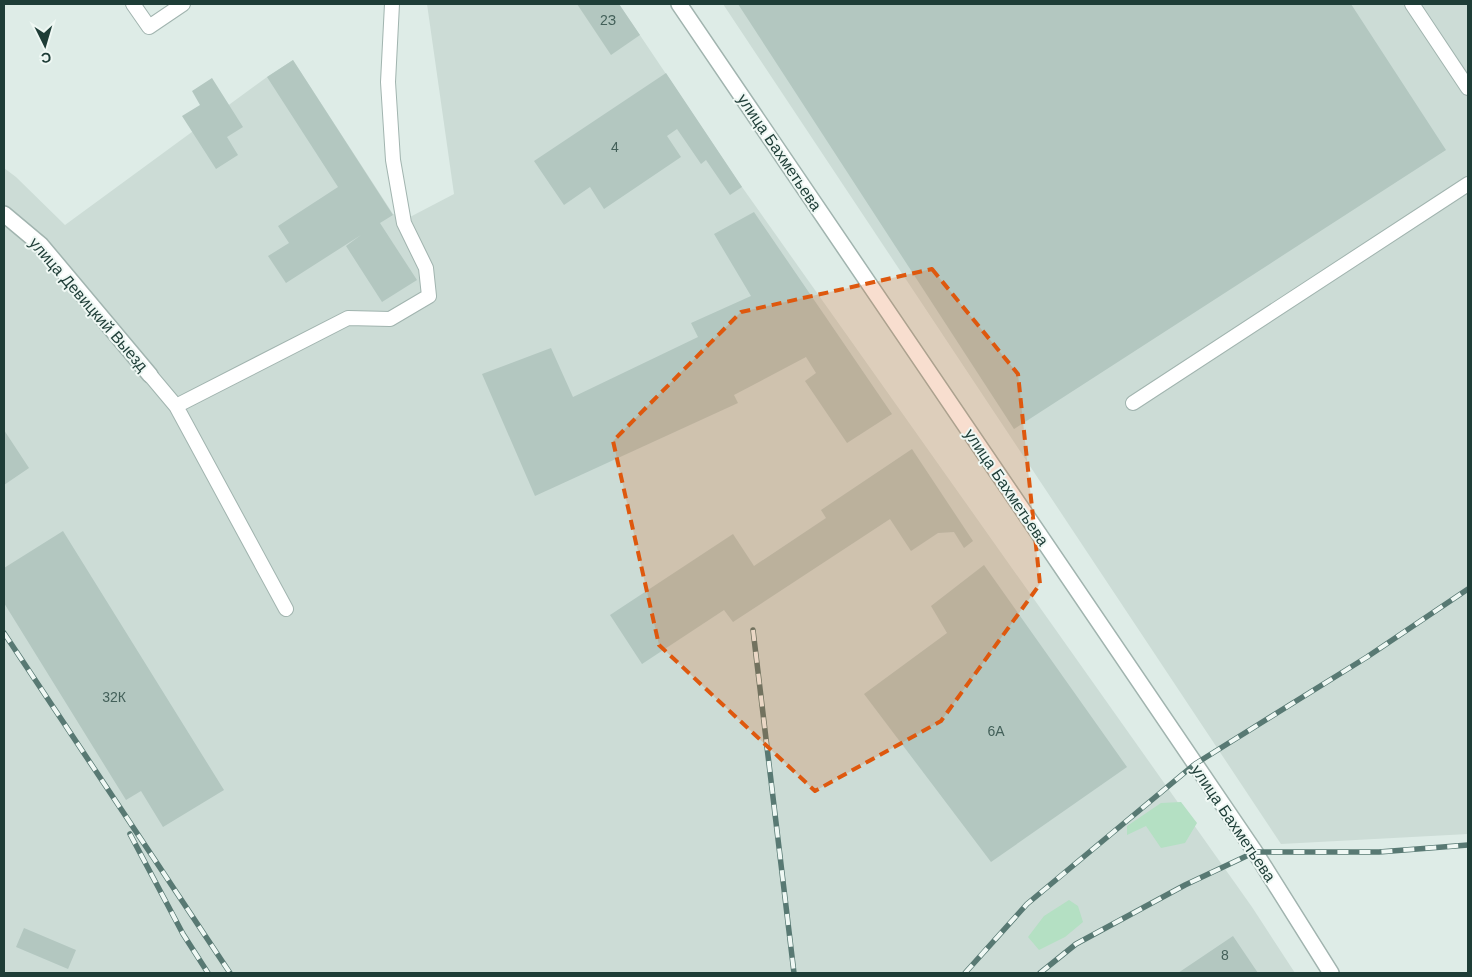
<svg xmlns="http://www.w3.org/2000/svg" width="1472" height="977" font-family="Helvetica,sans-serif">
<rect width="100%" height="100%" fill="#deece7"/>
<path fill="#ccdcd6" d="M427,4H619L742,187L1252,907L1295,973H4V168L16,177L65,225L267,77L293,60L393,214L410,217L454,194Z
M723,4H1468V834L1281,844Z"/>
<path fill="#b4e0c3" d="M1181,802L1197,823L1185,843L1161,848L1146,826L1127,835V826L1161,803Z
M1069,900L1078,906L1083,922L1065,937L1039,950L1028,937L1044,916Z"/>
<path fill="#b3c7c0" d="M577,4H619L640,35L611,55Z
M738,4H1351L1446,150L1014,429Z
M293,60L393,215L380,223L417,280L382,302L346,246L361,235L286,283L268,256L289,243L278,226L338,187L267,77Z
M666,73L742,187L730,195L706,160L701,164L677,129L667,136L681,157L604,209L590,187L564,205L534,161Z
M212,78L243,127L227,137L238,155L216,169L182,116L200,105L192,91Z
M754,212L892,414L847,443L805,381L816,373L806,357L734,395L738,403L535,496L482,374L551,348L573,397L698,337L691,323L751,296L714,234Z
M4,430L29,468L4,485Z
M912,449L973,541L964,548L954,532L938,533L911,551L890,519L733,622L724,610L642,664L610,615L733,534L754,566L826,518L821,510Z
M63,531L224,790L163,827L141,791L126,800L4,603V568Z
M984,565L1127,767L991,862L864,694L947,633L931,606Z
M24,928L76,950L68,969L16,947Z
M1233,936L1258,973H1178Z"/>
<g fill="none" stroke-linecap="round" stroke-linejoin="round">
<defs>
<path id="service" d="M133,4L149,27L183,4
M1412,4L1468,88
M150,375L176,406L286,609
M1133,403L1468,184
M176,406L348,318L390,319L429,296L426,268L404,223L393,160L388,82L392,4"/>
<path id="minor" d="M4,214L41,245L150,375"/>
<path id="tertiary" d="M679,4L1255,852L1331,973"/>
</defs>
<use href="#service" stroke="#a1b4af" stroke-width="16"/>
<use href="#minor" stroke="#a1b4af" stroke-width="18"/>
<use href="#tertiary" stroke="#a1b4af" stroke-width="18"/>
<use href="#service" stroke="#fff" stroke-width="14"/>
<use href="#minor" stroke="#fff" stroke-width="15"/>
<use href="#tertiary" stroke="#fff" stroke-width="15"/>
<defs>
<path id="rail" d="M753,630L794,973
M4,633L230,973
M130,834L183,934L208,973
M965,973L1027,904L1195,764L1367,657L1468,589
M1040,973L1076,944L1185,885L1255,852H1379L1468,845"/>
</defs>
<use href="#rail" stroke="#587973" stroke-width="5.5"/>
<use href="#rail" stroke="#eff8f4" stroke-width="4" stroke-dasharray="11" stroke-linecap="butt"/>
</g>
<path fill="#de580e" fill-opacity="0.2" stroke="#de580e" stroke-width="4" stroke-dasharray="10 6" stroke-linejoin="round" d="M932,269L1018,374L1040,584L941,721L815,791L659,645L613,441L741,312Z"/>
<g text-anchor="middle" stroke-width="4" stroke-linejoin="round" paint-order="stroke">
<g font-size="14" fill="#436059">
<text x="608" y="25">2З</text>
<text x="615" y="152">4</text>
<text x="114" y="702">32К</text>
<text x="996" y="736">6А</text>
<text x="1225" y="960">8</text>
</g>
<g font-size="16" fill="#1e3d37" stroke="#eff8f4">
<text transform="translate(780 152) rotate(56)" y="6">улица Бахметьева</text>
<text transform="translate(89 304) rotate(49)" y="6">улица Девицкий Выезд</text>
<text transform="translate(1007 487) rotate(56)" y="6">улица Бахметьева</text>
<text transform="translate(1234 823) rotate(56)" y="6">улица Бахметьева</text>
</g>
</g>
<rect width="1472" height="977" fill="none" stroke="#1e3d37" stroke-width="10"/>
<g transform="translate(45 45) rotate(175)" stroke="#eff8f4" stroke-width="4" paint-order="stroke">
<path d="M0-4L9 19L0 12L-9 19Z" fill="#1e3d37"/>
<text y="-8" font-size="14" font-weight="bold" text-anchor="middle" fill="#1e3d37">С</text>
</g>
</svg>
